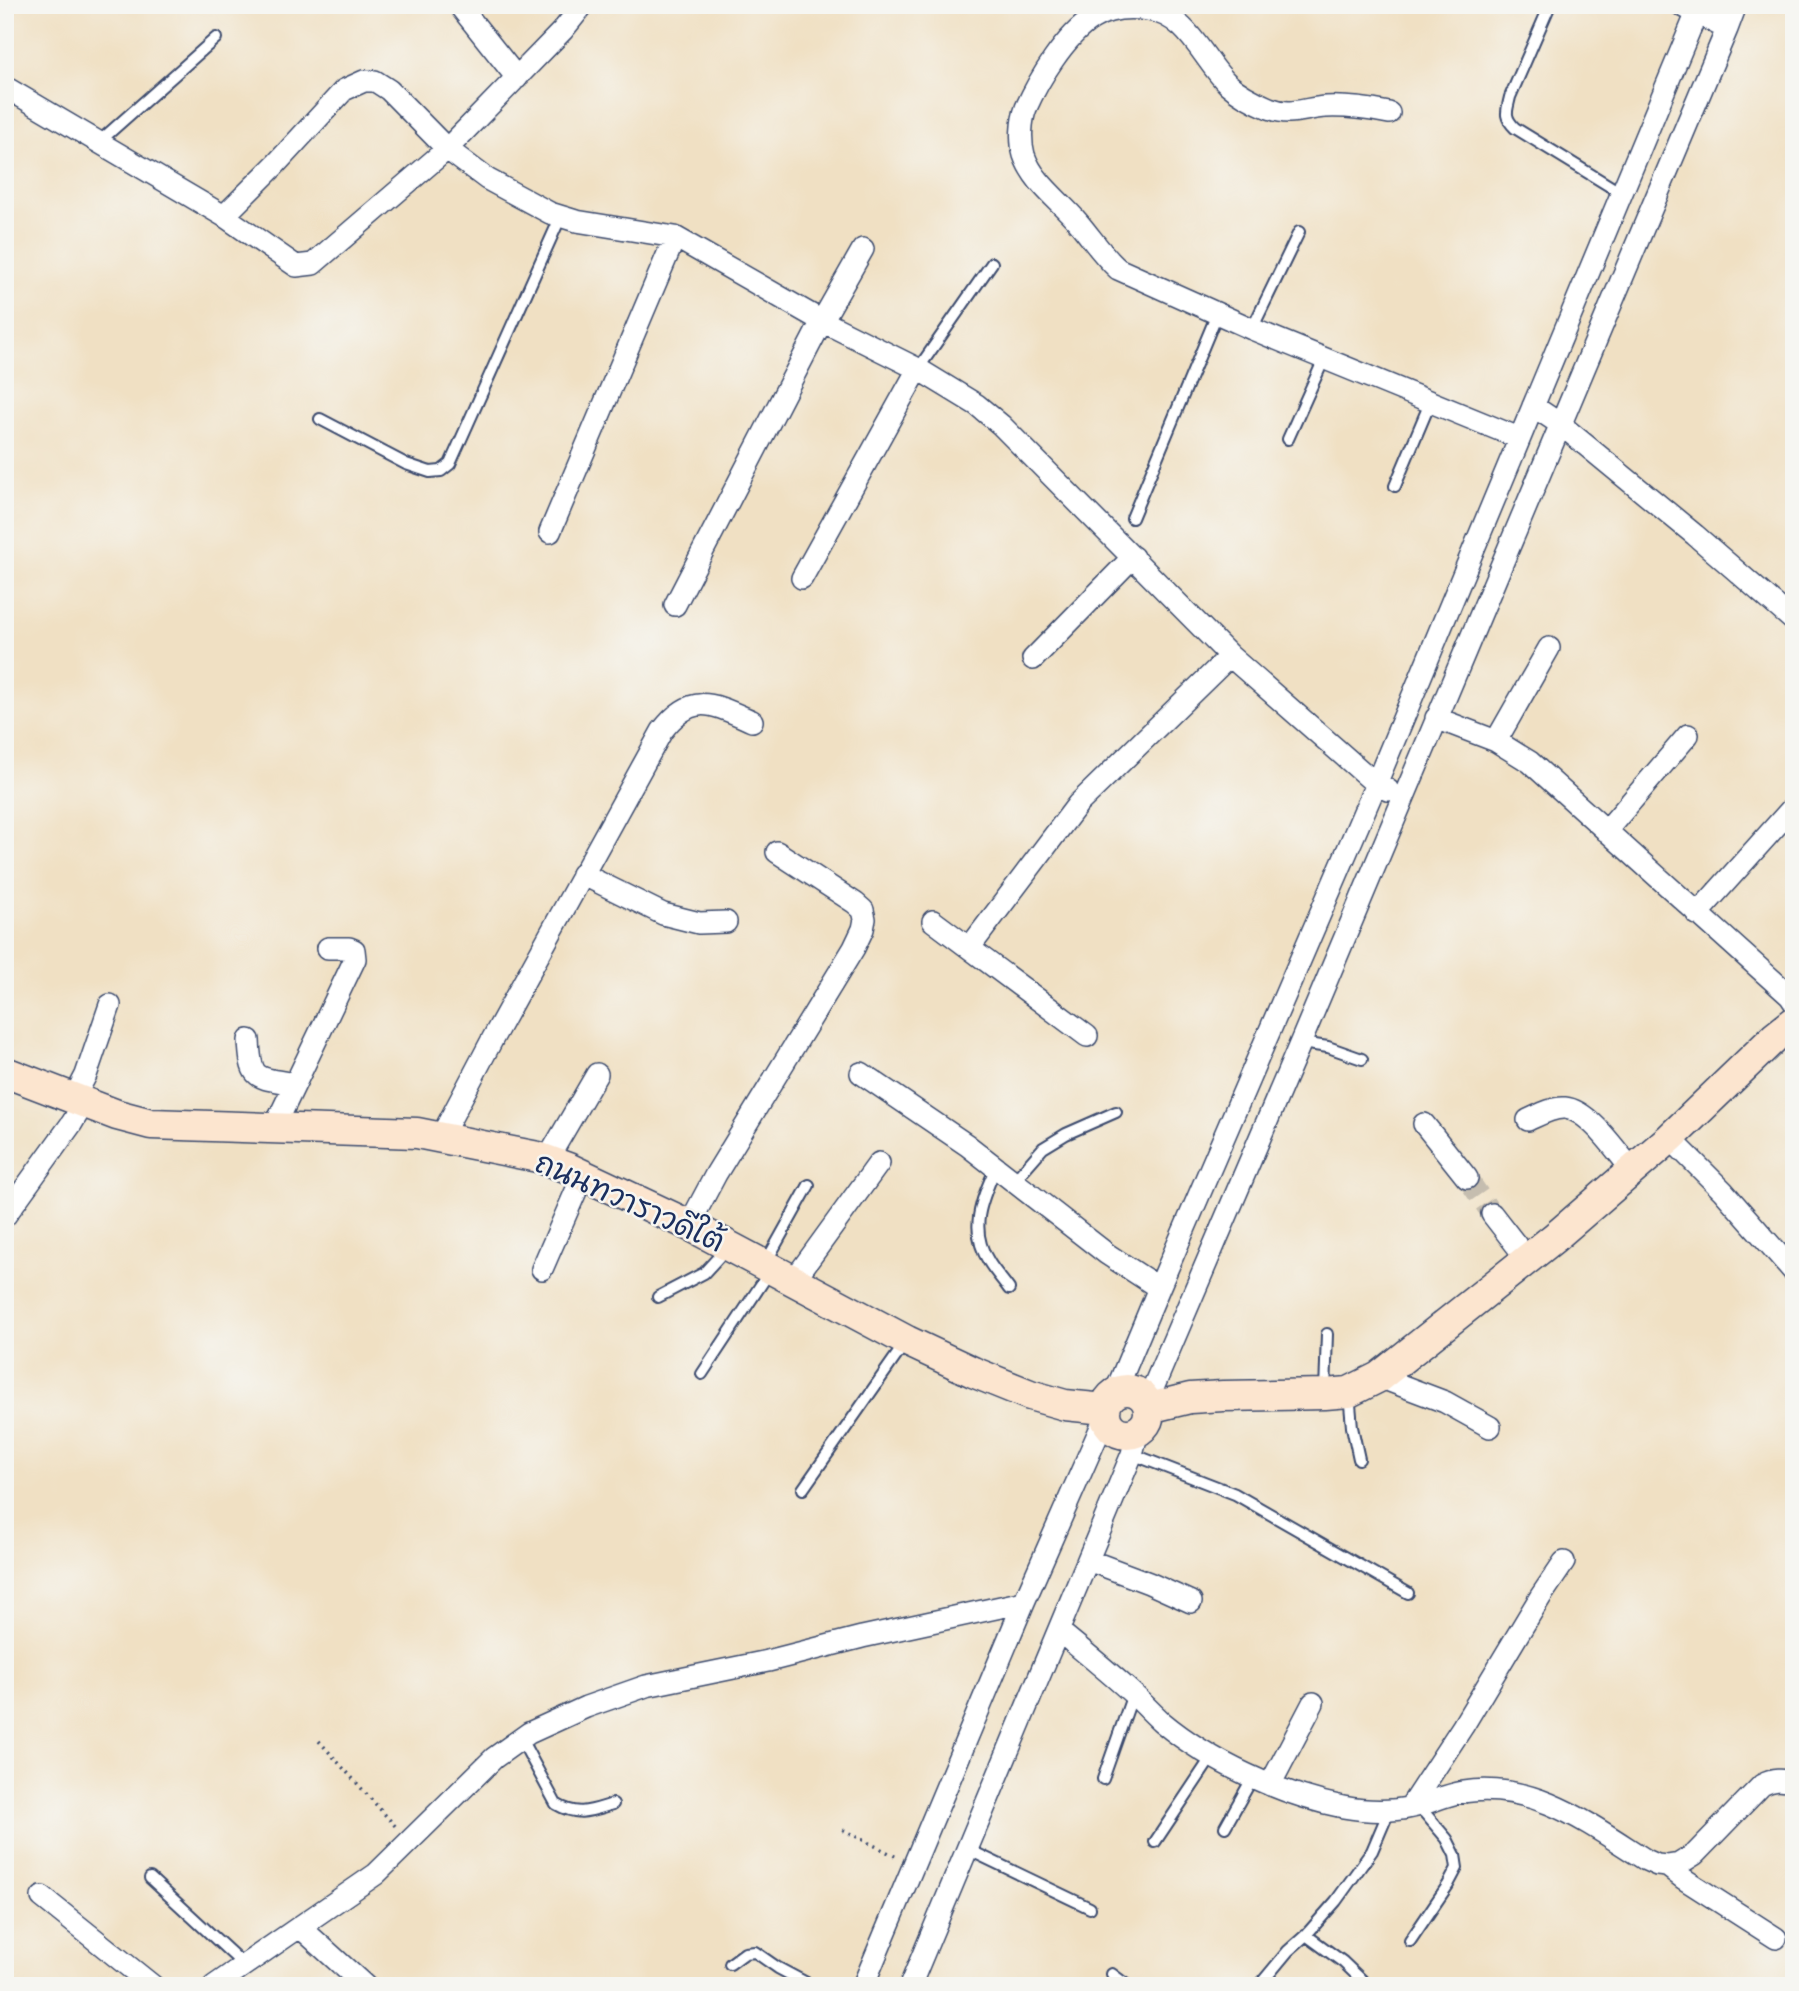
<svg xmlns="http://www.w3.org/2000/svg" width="1799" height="1991" font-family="'Indie Flower','Playpen Sans Thai',sans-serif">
<rect width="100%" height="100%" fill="#f6f6f2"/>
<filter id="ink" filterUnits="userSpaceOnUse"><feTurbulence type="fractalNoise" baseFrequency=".0143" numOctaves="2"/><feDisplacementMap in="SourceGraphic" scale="14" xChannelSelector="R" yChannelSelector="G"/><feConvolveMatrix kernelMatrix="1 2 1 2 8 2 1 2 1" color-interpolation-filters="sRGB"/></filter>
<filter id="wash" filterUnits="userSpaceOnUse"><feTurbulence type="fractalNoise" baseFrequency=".00686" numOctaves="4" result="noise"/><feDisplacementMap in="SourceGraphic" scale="28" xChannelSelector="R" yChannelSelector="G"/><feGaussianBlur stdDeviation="1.57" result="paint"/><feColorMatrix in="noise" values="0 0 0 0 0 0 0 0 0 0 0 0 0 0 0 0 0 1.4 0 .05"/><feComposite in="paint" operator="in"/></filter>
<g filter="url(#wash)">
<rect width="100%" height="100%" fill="#f0e0c3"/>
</g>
<g filter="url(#ink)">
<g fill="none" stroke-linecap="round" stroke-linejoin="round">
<path stroke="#c5bdaf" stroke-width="21" stroke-dasharray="21 10" stroke-linecap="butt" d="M1467,1178L1492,1214"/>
<defs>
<path id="lane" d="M1550,5L1510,97C1507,111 1503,116 1515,128L1621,193
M100,141L216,38
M1252,329L1299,232
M918,369L992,263
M320,419L406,464L430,472L441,471L450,464L561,216
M1288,439L1324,359
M1395,486L1430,403
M1132,518L1217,314
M1301,1043L1328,1047L1362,1059
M996,1167C982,1199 968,1229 989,1262C995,1272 1003,1280 1009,1289
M1014,1181L1043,1148L1066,1134L1116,1112
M765,1264L809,1185
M658,1297L704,1273L726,1249
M702,1374L770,1271
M1325,1391L1327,1334
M1349,1393L1352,1427L1359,1459
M1132,1454L1235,1494L1408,1593
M803,1489L906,1342
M521,1739L556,1804C578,1817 590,1811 613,1804
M1103,1779L1133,1694
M1225,1827L1253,1777
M1155,1842L1213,1755
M967,1849L1090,1908
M150,1878L243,1964
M1306,1935L1343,1962L1366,1984
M1410,1941L1448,1885L1457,1868L1455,1855L1447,1839L1418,1805
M730,1964L745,1953L755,1952L778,1968L812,1986
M1112,1974L1128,1986
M1259,1986L1288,1951L1306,1935L1336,1901L1372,1851L1389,1811"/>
<path id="street" d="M459,5L517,78
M1727,29L1736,5
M5,87L224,216L296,266L313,264L447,149L563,30L583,5
M1389,113C1368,109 1348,106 1326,107C1304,108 1292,117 1269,108C1255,102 1239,94 1228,84C1202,59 1189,16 1148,10C1129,7 1109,8 1092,19C1065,36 1039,79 1026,108C1021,121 1020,141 1024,155C1033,182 1059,200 1077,221C1091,237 1102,255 1118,269L1252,329L1519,438
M224,216L275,165L344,90L364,81H375L389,90L447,149L487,179L550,213L576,221L675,237L822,321L918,369L977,405L1001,425L1230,656L1376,784L1388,790
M1533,406L1560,424L1695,535L1794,621
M550,532L675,237
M802,578L918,369
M675,605L822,321L863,249
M1033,659L1133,557
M1436,718L1496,741L1530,762L1790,996L1794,1002
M1496,741L1549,648
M1606,831L1688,735
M582,874L663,914L699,923L726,922
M1697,914L1794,806
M933,921L1087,1036
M970,947L1078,804L1230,656
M249,1040C251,1082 256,1077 295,1084
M861,1073L967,1145L1107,1254L1159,1288
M74,1098L86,1075L110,1005
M1528,1120C1539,1115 1553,1107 1565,1108C1589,1110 1617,1152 1632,1170
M1424,1124L1467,1178
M274,1128L355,959L354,950L349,948H328
M441,1137L493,1038L662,731C692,691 713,704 752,721
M1670,1138L1723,1191L1794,1272
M547,1160L597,1074
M1492,1214L1527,1259
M5,1216L72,1123L85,1101
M689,1225L716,1174L854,948L863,929L865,919L863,910L855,903L777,852
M542,1269L583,1175
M794,1280L879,1163
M1379,1377L1445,1402L1490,1427
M1115,1393L1159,1288L1376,784L1700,5
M1147,1402C1344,946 1533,487 1727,29L1681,5
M1088,1560L1149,1583L1191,1602
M1059,1631C1083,1651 1108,1671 1132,1693C1142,1702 1152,1713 1162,1722C1210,1762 1282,1795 1343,1807C1365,1811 1390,1812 1412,1807C1429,1803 1445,1795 1463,1792C1534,1781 1589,1824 1646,1860L1657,1865L1667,1866L1679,1864L1695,1854L1762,1785C1773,1779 1782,1779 1794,1783
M1270,1785L1313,1703
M1410,1807L1463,1726L1541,1596L1564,1562
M1667,1866L1684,1879L1776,1938
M42,1897L153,1986
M300,1927L365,1986
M214,1986L376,1874L494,1758L529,1733L586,1707L646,1686L768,1661L862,1637L1024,1602
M863,1986L1024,1602L1105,1418
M910,1986L1132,1454L1138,1431"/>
<path id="secondary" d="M5,1072L117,1115L151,1124L417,1133L538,1157L568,1168L689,1225L907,1341L973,1372L1030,1395L1065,1405L1105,1409
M1105 1412a22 22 0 1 1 44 0a22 22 0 1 1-44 0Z
M1149,1408L1190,1398L1223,1396L1325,1394L1349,1392L1379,1377L1554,1238L1670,1138L1775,1037L1794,1022"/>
</defs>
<use href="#lane" stroke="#3b4a6d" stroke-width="14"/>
<use href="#street" stroke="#3b4a6d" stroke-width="24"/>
<use href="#secondary" stroke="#3b4a6d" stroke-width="33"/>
<path stroke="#3b4a6d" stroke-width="3.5" stroke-dasharray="2 5" stroke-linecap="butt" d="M319,1741L397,1828
M843,1830L897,1857"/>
<use href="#lane" stroke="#fff" stroke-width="10"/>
<use href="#street" stroke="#fff" stroke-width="21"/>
<use href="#secondary" stroke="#fce5cf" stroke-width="30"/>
</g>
</g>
<g text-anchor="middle" stroke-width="5" stroke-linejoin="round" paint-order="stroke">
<g font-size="30" fill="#1b2f5e" stroke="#f6f6f2">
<text transform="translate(630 1202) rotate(24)" y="10">ถนนทวาราวดีใต้</text>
</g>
</g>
<rect width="1799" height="1991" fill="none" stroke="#f6f6f2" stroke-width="28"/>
</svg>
